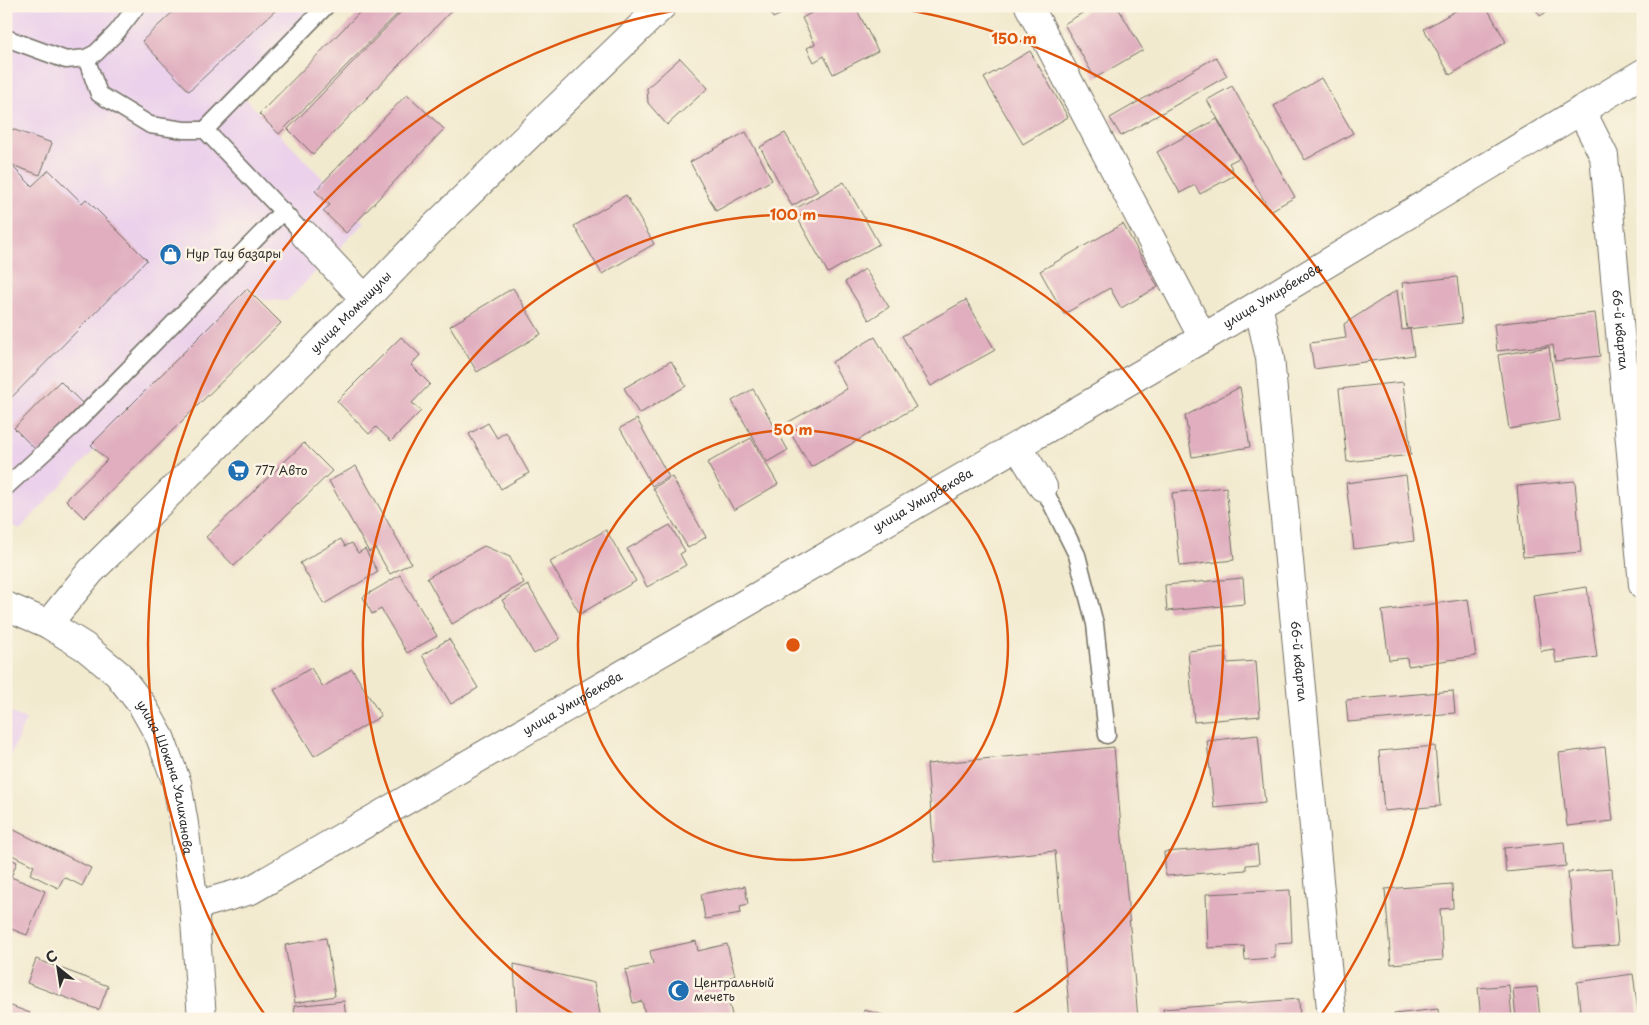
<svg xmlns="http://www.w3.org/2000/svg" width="1649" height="1025" font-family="'Playpen Sans',sans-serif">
<rect width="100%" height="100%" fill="#fcf5e5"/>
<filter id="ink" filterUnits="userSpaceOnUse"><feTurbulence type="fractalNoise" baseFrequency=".02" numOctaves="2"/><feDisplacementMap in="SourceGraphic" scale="10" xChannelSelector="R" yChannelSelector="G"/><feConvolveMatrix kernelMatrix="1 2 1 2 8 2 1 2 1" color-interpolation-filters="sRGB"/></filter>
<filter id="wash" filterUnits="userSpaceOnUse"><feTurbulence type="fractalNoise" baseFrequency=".0096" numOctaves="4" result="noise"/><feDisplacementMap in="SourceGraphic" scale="20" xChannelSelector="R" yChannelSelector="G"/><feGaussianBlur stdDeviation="1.12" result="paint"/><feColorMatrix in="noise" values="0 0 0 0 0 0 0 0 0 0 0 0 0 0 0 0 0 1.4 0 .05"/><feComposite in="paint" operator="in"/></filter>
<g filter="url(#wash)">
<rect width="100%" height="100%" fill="#f2eacf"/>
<path fill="#ebd1eb" d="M6,6H329L241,94L365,222L287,301L263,300L248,287L20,529L6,522Z
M6,711L26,719L6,766Z"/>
<g id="blocks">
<path fill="#e0aebf" d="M179,6H280L189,91L142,41Z
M366,6H405L279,134L259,114Z
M407,6H456L313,154L288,129Z
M768,6H794V8L773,18Z
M824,6H855L878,51L833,74L824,56L814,62L807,48L815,44L802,18Z
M1094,6H1117L1143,50L1095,78L1064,24Z
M1464,6H1486L1506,42L1450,75L1424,29Z
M1534,6H1557L1540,16Z
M1030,51L1068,117L1023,144L984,78Z
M1216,57L1227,76L1121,136L1110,118Z
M680,58L708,88L667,125L648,103L647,88Z
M1321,78L1353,133L1305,160L1274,106Z
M1232,86L1295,197L1270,211L1207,100Z
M407,94L444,129L346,233L323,211L330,205L315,191Z
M1217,119L1239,158L1229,163L1235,175L1200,194L1195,185L1180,193L1157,152Z
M6,127L52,143L40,175L6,163Z
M746,132L772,180L716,211L690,162Z
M785,133L818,191L792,206L760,147Z
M13,167L32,186L49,170L82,203L86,199L147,260L6,403V174Z
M844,182L879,244L828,273L793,210Z
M626,195L654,244L602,274L574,226Z
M1123,224L1158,287L1121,308L1110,288L1064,314L1040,271Z
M865,269L889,307L869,320L845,282Z
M1457,277L1462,323L1407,329L1402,283Z
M513,288L541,334L477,372L450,326Z
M247,289L281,323L84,518L66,500L107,460L91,445Z
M1397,290L1402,330L1410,329L1414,355L1314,369L1310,343L1346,338L1344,324Z
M966,300L995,350L931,386L902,336Z
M1595,313L1600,356L1555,361L1553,345L1497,351L1494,324Z
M401,337L420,355L411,365L430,384L412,403L421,411L391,441L376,427L369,434L337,401Z
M875,337L916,407L811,467L785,424L847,389L832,362Z
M1549,347L1560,420L1509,429L1498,355Z
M671,361L686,386L639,414L624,388Z
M60,381L85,406L39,453L14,428Z
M1403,382L1411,455L1347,462L1339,389Z
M1240,387L1250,447L1192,457L1185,416Z
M753,389L788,450L767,462L732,401Z
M637,419L669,477L652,486L620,428Z
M488,423L497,438L506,432L529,473L501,489L469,434Z
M751,438L778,484L734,510L707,463Z
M304,443L332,471L234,566L206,537Z
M356,466L411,563L390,574L375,548L369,552L329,481Z
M1406,475L1414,541L1354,549L1346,483Z
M672,477L706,537L688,548L653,488Z
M1575,481L1581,552L1523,557L1517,486Z
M1226,487L1234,560L1180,566L1172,493Z
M670,525L685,551L680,554L686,565L647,587L627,549Z
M606,530L636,581L580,614L550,562Z
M341,539L345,546L352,543L358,553L365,549L378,572L324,604L300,563Z
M484,546L510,557L524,583L452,624L427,578Z
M400,575L437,636L407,653L381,609L372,614L363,597Z
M1243,578L1245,604L1167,611L1165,585Z
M528,585L560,639L534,654L502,600Z
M1587,587L1597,657L1556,663L1554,649L1541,651L1533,595Z
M1468,599L1476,656L1408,666L1407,658L1389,660L1382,611Z
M449,639L478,688L451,704L422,655Z
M1225,647L1227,663L1256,661L1260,716L1194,722L1188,651Z
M311,668L323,687L352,669L381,716L314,756L274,690Z
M1453,691L1455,713L1348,722L1346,700Z
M1258,735L1265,803L1214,808L1207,741Z
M1435,746L1440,806L1384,811L1379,751Z
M1114,747L1138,1019H1070L1055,851L935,862L927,764Z
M1605,747L1613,821L1567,826L1559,753Z
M6,826L91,868L82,886L64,877L58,888L30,874L34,866L6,852Z
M1564,842L1566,866L1506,872L1504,848Z
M1257,845L1259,864L1246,865V870L1166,876L1164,852Z
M6,857L17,862L11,877L45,891L27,935L6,927Z
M1612,869L1618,945L1574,948L1568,872Z
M1452,884L1453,908L1440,909L1443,960L1391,964L1385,889Z
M745,886L748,904L740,906L741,913L705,919L701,894Z
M1290,890L1292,943L1275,944V958L1245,960L1244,946L1208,948L1206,894Z
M326,938L335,996L295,1003L285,945Z
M696,941L698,951L727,944L735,976L723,979L733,1019H646L642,1001L633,1003L625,970L653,964L650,951Z
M36,959L108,986L99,1010L27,983Z
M514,964L594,983L601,1019H517Z
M1633,974L1639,1018L1581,1019L1577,982Z
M1509,985L1512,1019H1481L1478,988Z
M1537,987L1540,1019H1516L1513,989Z
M1299,999L1300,1019H1164L1163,1009Z
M344,1001L346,1019H295L294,1006Z
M6,1004L30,1013L27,1019H6Z
M1438,1009L1439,1019H1394V1014Z
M864,1010L895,1018V1019H862Z"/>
</g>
</g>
<g filter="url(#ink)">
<use href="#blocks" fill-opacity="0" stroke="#716e64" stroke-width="1"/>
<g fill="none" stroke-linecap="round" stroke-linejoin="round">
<defs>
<path id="service" d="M6,38L66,60L86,58L96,53L116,33L137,6
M86,58L99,94L150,125L184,130H205L326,6
M205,130L305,235
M6,487L73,426L283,211
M1043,487L1077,555L1095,624L1107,735"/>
<g id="minor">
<path d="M1029,6L1203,338"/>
<path id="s1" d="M1581,110L1604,156L1643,585"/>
<path d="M305,235L365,299"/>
<path id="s2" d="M1258,305L1270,358L1332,1019"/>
<path d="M1018,447L1043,487"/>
<path id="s3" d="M6,606L48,624L85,647L118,674L142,705L160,737L177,783L184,824L194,906L202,1019"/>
<path id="s4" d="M48,624L91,571L365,299L433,228L662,6"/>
<path id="s5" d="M194,906L251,890L1203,338L1643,73"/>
</g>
</defs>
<use href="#service" stroke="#716e64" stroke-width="19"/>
<use href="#minor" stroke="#716e64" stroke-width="30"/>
<use href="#service" stroke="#fff" stroke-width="16"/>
<use href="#minor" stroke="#fff" stroke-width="28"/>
</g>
</g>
<g fill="none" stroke="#df570e" stroke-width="2.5">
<circle cx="793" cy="645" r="215"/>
<path d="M578 1017A430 430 0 1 1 1008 1017"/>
<path d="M265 1015A645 645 0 0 1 703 6M883 6A645 645 0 0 1 1321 1015"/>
</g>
<defs>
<symbol id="shop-disc" viewBox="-11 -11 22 22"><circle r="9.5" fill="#1f6fb2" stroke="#fcf5e5"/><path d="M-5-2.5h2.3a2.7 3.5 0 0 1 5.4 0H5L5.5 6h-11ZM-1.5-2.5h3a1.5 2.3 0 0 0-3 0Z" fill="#fff"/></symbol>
<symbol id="supermarket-disc" viewBox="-11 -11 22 22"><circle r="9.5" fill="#1f6fb2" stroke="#fcf5e5"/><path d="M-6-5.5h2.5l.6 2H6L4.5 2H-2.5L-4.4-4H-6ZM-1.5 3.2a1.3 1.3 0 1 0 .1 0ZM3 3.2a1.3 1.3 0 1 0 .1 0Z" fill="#fff"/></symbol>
<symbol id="mosque-disc" viewBox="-11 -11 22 22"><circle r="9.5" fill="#1f6fb2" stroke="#fcf5e5"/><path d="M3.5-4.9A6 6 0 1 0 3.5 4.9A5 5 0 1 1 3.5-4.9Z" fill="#fff"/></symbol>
</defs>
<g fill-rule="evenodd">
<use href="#shop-disc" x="158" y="242" width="25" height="25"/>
<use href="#supermarket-disc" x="226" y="458" width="25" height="25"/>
<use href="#mosque-disc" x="666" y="978" width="25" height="25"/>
</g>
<g text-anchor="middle" stroke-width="5" stroke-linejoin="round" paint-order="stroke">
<g font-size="12" fill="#2b2b2b" stroke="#fcf5e5" text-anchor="start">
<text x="186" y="258">Нур Тау базары</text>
<text x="255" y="475">777 Авто</text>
<text x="694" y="987">Центральный<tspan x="694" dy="14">мечеть</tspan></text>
</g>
<g font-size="12" fill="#2b2b2b" stroke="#fcf5e5">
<text dy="4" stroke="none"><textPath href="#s5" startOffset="1241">улица Умирбекова</textPath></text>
<text dy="4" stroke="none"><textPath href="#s4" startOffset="435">улица Момышулы</textPath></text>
<text dy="4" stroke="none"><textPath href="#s1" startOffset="226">66-й квартал</textPath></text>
<text dy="4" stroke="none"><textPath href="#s5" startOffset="836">улица Умирбекова</textPath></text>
<text dy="4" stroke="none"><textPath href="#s2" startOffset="359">66-й квартал</textPath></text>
<text dy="4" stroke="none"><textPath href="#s5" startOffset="431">улица Умирбекова</textPath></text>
<text dy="4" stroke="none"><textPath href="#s3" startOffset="248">улица Шокана Уалиханова</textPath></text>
</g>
</g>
<circle cx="793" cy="645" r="8" fill="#df570e" stroke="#fcf5e5" stroke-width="2.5"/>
<g font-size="15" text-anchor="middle" font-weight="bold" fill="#df570e" stroke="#fcf5e5" stroke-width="5" stroke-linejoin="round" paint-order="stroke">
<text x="1014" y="44">150 m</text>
<text x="793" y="220">100 m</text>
<text x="793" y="435">50 m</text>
</g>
<rect width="1649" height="1025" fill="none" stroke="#fcf5e5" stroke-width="25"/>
<g transform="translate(58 968) rotate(330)" stroke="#fcf5e5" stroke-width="4" paint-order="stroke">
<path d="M0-4L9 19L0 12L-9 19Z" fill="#2b2b2b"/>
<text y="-8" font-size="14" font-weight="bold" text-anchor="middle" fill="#2b2b2b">С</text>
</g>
</svg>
